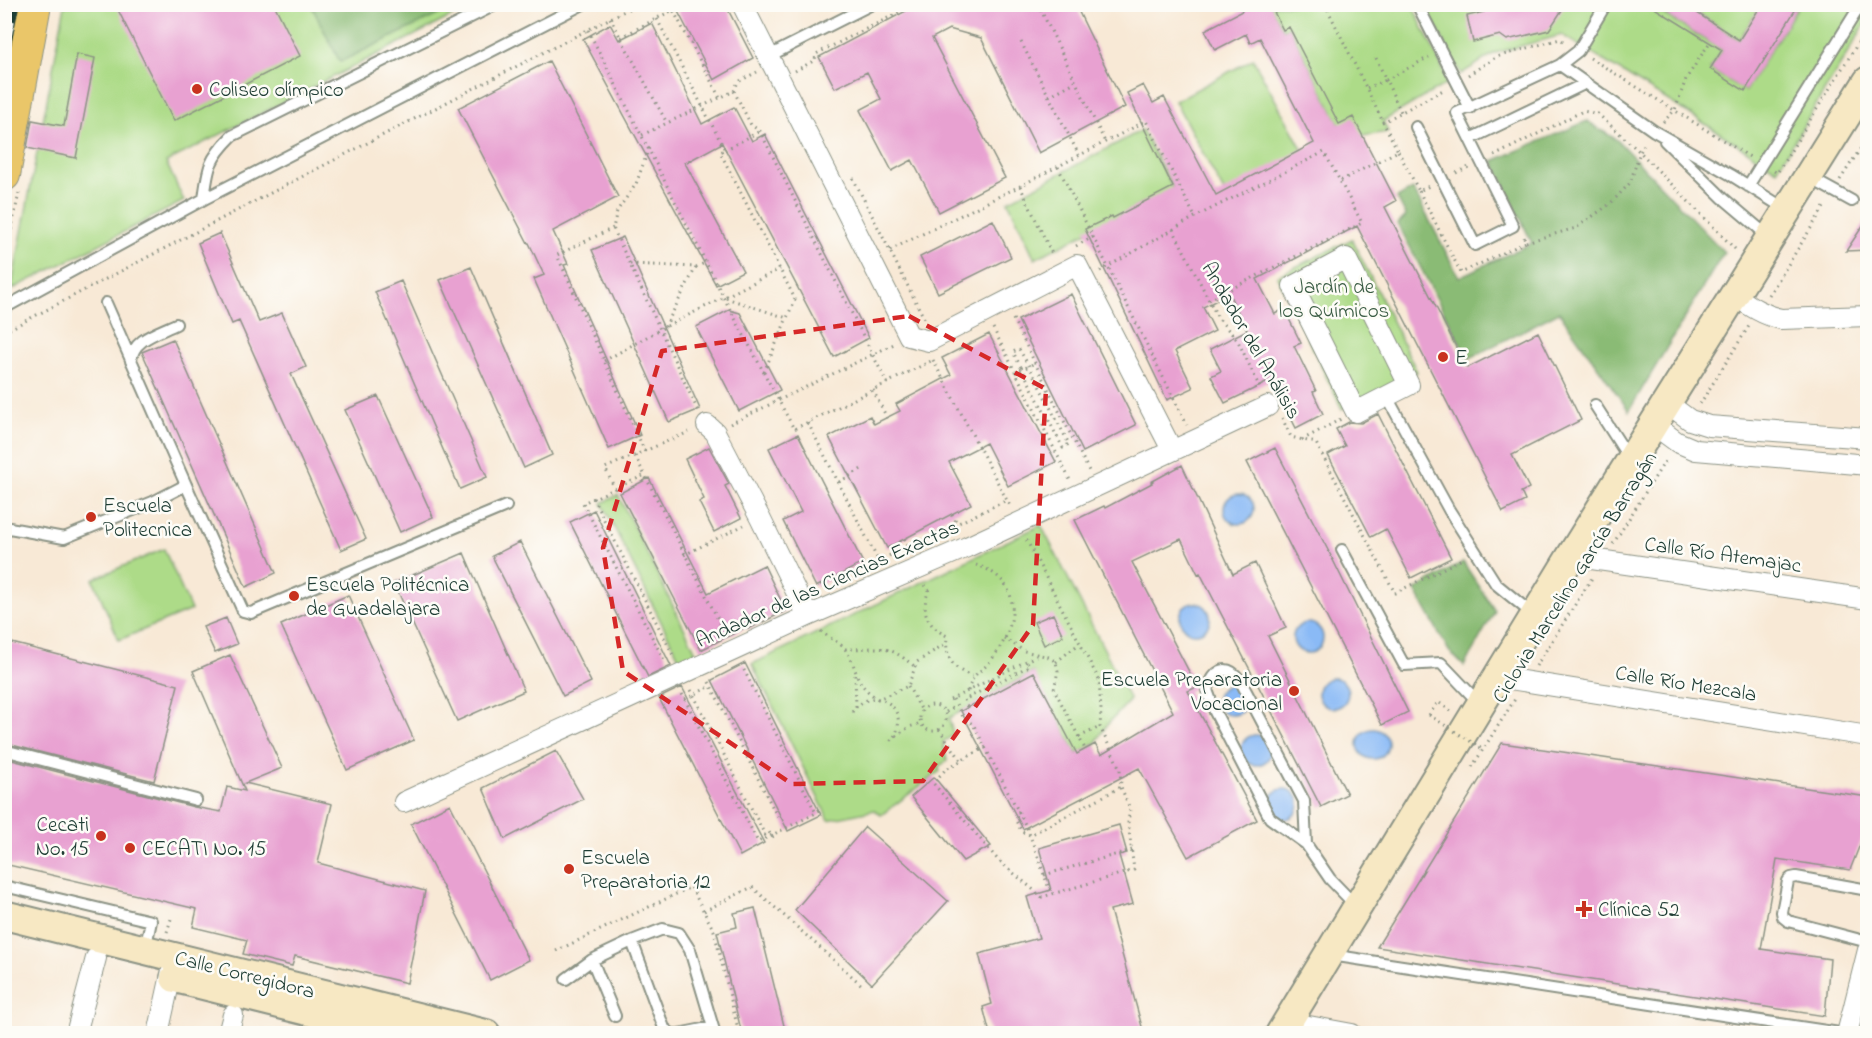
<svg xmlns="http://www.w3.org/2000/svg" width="1872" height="1038" font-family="'Indie Flower',sans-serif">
<rect width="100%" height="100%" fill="#fdfcf7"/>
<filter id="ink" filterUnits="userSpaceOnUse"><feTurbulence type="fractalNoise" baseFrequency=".0167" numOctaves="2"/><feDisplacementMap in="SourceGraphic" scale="12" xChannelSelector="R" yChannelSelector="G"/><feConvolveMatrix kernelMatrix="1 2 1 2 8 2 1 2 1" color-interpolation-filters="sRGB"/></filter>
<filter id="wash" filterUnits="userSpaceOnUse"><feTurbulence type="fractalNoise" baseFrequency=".008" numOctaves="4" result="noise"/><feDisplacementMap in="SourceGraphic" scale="24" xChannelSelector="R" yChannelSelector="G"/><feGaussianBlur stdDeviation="1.35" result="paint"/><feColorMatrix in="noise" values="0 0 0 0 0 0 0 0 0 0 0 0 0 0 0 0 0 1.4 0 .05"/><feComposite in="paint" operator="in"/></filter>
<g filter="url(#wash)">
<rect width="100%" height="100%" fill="#f8e9d6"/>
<path fill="#addb88" stroke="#668c5e" stroke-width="1.5" d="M65,5H474L166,162L184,201L11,290Z
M1270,5H1412L1449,82L1383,121L1388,132L1363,136L1339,124L1289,27L1283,30Z
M1425,5H1665L1660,12L1722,50L1710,69L1745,91L1799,5H1867L1868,19L1777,170L1685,111L1562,35L1495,53L1461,74Z
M1698,5H1762L1739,40L1694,11Z
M1253,59L1305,154L1225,194L1175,101Z
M1142,130L1185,211L1149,200L1035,259L1008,201Z
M1352,239L1417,372L1342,409L1277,276Z
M618,495L696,652L680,660L602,503Z
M1041,525L1130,700L1106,726L1095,744L1077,754L1033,672L949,718L953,735L943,742L947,761L938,767L940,771L881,815L875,810L829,820L752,664Z
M164,549L191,610L119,640L93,579Z"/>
<path fill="#8abb74" stroke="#547c54" stroke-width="1.5" d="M311,5H458L340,62Z
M1587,121L1617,140L1724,252L1629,411L1559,312L1468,359L1398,224L1406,216L1397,198L1413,189L1459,277L1532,243L1493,161Z
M1463,562L1495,611L1464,666L1449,651L1415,590Z"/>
<path fill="#8abaf6" stroke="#547c95" stroke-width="1.5" d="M1224 509a15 15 0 1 1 30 0a15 15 0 1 1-30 0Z
M1180 618a15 15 0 1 1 30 0a15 15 0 1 1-30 0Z
M1293 638a15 15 0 1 1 30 0a15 15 0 1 1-30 0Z
M1318 693a15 15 0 1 1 30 0a15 15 0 1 1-30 0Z
M1217 700a15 15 0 1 1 30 0a15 15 0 1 1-30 0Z
M1358 744a15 15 0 1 1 30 0a15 15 0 1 1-30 0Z
M1241 750a15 15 0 1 1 30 0a15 15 0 1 1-30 0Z
M1269 804a15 15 0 1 1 30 0a15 15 0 1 1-30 0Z"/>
<g id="blocks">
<path fill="#e8a1d1" d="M115,4H274L300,56L174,121Z
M674,4H725L753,58L714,80Z
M919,4H1075L1125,107L1039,153L981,38L949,29L932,38L1005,178L939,212L912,160L892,171L860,110L881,99L867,72L835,88L819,57Z
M1238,4H1270L1283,30L1289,27L1339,124L1353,117L1396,201L1385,207L1467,368L1538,332L1581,420L1512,455L1529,488L1521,492L1525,501L1503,512L1357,226L1257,279L1275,314L1284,309L1301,343L1294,346L1316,391L1313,392L1323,414L1296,428L1272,380L1225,403L1211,376L1221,371L1210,349L1247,330L1229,294L1203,307L1215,331L1175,351L1193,388L1167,400L1085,229L1112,216L1113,218L1173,187L1127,93L1143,85L1153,103L1164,97L1216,195L1314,143L1260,38L1250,43L1246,34L1215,50L1205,30L1242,11Z
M1482,4H1566L1549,30L1507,40L1500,35L1473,42L1467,16L1484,12Z
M1648,4H1698L1694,11L1739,40L1762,4H1799L1745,91L1710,69L1722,50Z
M4,17L14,19L4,71Z
M652,23L702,124L734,107L752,141L765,134L869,338L834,357L722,143L685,163L743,271L716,285L583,39L610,24L619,40Z
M77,54L95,58L76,158L27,148L32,120L64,126Z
M549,61L618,197L553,231L568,264L564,265L640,435L609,449L534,279L544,275L529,243H528L458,108Z
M1868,218V250L1846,251Z
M993,220L1011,257L938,293L920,257Z
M220,233L259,322L282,313L306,367L291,374L366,539L341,550L239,321L232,324L198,243Z
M623,237L700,409L669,422L592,250Z
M471,267L552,455L524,468L440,280Z
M401,281L487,477L460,489L375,292Z
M1071,294L1136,425L1083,452L1018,320Z
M729,310L740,313L780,390L739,411L696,327Z
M989,334L1056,462L1008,486L986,443L949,462L971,504L887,548L829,437L870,416L874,424L900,411L896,404L951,375L942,358Z
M173,339L276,573L246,587L142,352Z
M378,396L433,517L400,532L345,410Z
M1378,414L1451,558L1411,578L1386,529L1371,537L1328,455L1345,446L1336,429L1349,422L1361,423Z
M798,434L863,563L816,587L783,521L801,512L769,448Z
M709,447L729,484L725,486L741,518L714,532L699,502L704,499L685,459Z
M1275,448L1330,554L1408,712L1382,725L1247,462Z
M1182,465L1233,574L1255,563L1271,596L1286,628L1268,636L1347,794L1321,807L1200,573L1198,574L1181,539L1132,562L1197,687L1188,691L1257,820L1188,857L1139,768L1023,829L961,711L1034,672L1077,754L1095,744L1101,755L1173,712L1075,520L1104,506L1105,508L1152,483L1151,482Z
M649,478L708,593L764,565L786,611L748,629L746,627L701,650L620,493Z
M594,510L671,666L648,677L570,522Z
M520,542L591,682L563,696L492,556Z
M464,553L524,691L457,721L394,583Z
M348,595L414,740L347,770L281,625Z
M1053,614L1063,636L1044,645L1034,622Z
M226,618L237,644L215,653L203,627Z
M4,641L178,685L154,781L4,743Z
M230,655L282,768L245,783L332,804L318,863L425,891L407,983L295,956L292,966L243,954L247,940L193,927L197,909L4,864V758L194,807L221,812L227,787L245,791L193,671Z
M745,663L821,815L788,831L712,680Z
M682,687L764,843L740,856L659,698Z
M1502,743L1868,797V824L1850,870L1777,859L1761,949L1830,959L1825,1016L1377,947Z
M556,751L583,799L505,839L483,788Z
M934,777L991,846L963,861L911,797Z
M450,804L529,960L490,980L411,824Z
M1119,825L1127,853L1119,855L1133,904L1110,910L1144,1034H990L983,1007L992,1004L979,954L1039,938L1027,897L1051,890L1039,848Z
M865,827L948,901L872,984L795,910Z
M755,908L786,1034H742L717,932L737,927L734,913Z"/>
</g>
</g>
<g filter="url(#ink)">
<use href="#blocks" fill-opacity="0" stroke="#8c9385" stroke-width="1.5"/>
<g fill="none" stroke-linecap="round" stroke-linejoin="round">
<defs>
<path id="lane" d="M1417,4L1470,108
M769,56L872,4
M1560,65L1654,131L1731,175L1787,210
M1416,127L1475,245L1513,226L1457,113L1560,65L1578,51L1606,4
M1470,139L1586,83
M1665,141L1723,198L1768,236
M1810,178L1852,201
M1748,186L1861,4
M204,199C208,167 209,159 232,136L497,4
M106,303L186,485
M4,308L204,199L583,4
M131,361C132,339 158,333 176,324
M1387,397L1449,510L1496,584L1524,607L1536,613
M1595,405L1629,458
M4,527L64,538L153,502L186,485L243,611L251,613L506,506
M1342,550L1404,665L1441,663L1480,704
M4,750L196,800
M1306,844L1304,801L1240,680C1225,661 1214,672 1207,690L1215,712L1270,818L1306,844L1330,879L1356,906
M4,886L151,921L145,950
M1868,890L1796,877L1791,878L1788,881L1782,912L1783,917L1788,921L1868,942
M632,941L664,1028L670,1033L675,1034
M1331,955L1846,1034
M592,960L615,1016
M566,979L592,960L632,941L663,929L679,933L690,950L715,1034
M678,1034L713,1027"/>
<path id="street" d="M742,4L909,336L929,341L1077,265L1172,450
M1346,258L1409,385L1356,412L1293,286Z
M1734,295C1750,306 1763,315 1781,319L1868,316
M1667,403L1690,420L1709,426L1868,438
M707,425L715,432L760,518L808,616
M1654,425L1677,442L1696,450L1868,465
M1571,556L1868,599
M1497,677L1868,736
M404,802L808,616L967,547L1268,406
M1287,1022L1352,1034
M76,1034L96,958
M158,1034L173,966
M228,1034L233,1015
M1847,1034L1868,950"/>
<path id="secondary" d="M4,915L486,1034
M175,978L400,1034
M1280,1034L1571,556L1868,81"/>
<path id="primary" d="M4,175L35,4"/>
</defs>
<use href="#lane" stroke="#8c9385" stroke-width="14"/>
<use href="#street" stroke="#8c9385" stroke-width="22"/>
<use href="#secondary" stroke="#8c9385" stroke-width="32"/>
<use href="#primary" stroke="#8c9385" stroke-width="34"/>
<path stroke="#8c9385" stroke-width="3" stroke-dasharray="1.5 4.5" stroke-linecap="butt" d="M1038,4L1105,142
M1325,4L1383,122
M610,18L667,123
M657,19L725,150L720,152L795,299L764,372
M588,30L724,298L794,429L933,360
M621,37L673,10L720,98
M1021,42L1079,155
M1376,58L1386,80L1429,57
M1590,58L1750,157
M795,71L815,60L816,54L902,11L907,4
M1468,75L1496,57L1560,39L1566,43
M1367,88L1386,80L1401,112
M734,91L751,125L760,131L887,383
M1049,96L1075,82
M1663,122L1675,110L1686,79L1710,42
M642,135L734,91L738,82L757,72
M649,148L636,184L617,211L613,228L698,411
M725,150L760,131
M1398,151L1419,191L1431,185
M1494,156L1583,111L1598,114L1640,152L1736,250
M1058,167L1187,425
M1774,171L1777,173L1868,27
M1456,173L1469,167
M853,178L926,322
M1840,180L1868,137
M1020,186L1053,256
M1419,191L1461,273L1526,242L1523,235
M4,207L6,197
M613,228L557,255L645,452
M1173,229L1218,318L1238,341L1261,390
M1526,242L1576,228L1610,204L1630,183L1640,152L1645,143
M1076,246L1093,237
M890,250L1020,186L1146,121L1195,217
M630,264L696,267L707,262
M4,265L19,193
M1100,271L1195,217L1324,152L1340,181L1398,151L1383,122L1445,89
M1769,295L1826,204
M726,298L787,318
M1209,300L1362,223L1340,181
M1013,319L1089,471
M665,327L696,267
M993,328L1070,480
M4,332L313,171L638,4
M933,360L1010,506
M604,361L659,330L780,269
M1021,367L1013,352L1019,349L1029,366
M1015,373L1035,363
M873,390L887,418
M1700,404L1749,326
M1282,418L1291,437L1316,443L1395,593L1464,558
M808,423L880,564
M730,424L894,344
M1302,440L1341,419
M635,456L725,633
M643,476L583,503L665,662
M839,482L865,467
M615,489L605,468L689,432
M593,498L674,657
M952,514L957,523
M904,539L908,547
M1613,544L1667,458
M684,555L744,525
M878,561L1007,500
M925,585L929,590C920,611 927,626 947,636C945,658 952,669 972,676
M821,631C828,638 838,641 844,648C860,667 850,681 878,699L908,686L917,662L946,643
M1004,638L1024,651L1049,657L1056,662L1058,671L1054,689L1085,749
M845,649C880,649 885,642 914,666
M1056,662L1079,644
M1536,666L1592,578
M855,675L856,707
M709,682L779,820
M908,686L922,711
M691,690L765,835L769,832L772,837L774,836L773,834
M968,691C975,668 980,675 992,659C1019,625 1024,580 976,565
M682,694L758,842L816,813L742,666
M685,699L711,686
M953,699L965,720L973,724L1028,830L1051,894
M950,700L1036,656
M920 718a13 13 0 1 1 26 0a13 13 0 1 1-26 0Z
M967,707L964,700L1029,666L1027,661
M852,712C876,679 917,714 889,743
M946,712L954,707
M1429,715L1438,702L1451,711
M939,729L961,760
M896,736L909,727L921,723
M1079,737L1100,727
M986,747L946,769L933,783L998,860L1042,897L1134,870L1128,822L1130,809L1121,787L1120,769L1100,727L1101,710L1099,680L1026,539
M1472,767L1515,699
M1019,811L1017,813L1016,821L1022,832L1030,835L1121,787
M1044,875L1132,850
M704,911L752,887L864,987
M167,932L171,919
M556,951L691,887L714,931L738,1029L734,1030L733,1034
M4,1025L36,1034"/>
<use href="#lane" stroke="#fff" stroke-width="10"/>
<use href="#street" stroke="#fff" stroke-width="20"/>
<use href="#secondary" stroke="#f7e8c3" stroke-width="28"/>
<use href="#primary" stroke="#eac669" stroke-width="32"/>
<defs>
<path id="rail" d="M4,62L16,4"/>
</defs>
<use href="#rail" stroke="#1f3d34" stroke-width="7"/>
<use href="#rail" stroke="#fdfcf7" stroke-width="4.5" stroke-dasharray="14" stroke-linecap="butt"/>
<path stroke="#8c9385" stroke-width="3" stroke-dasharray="1.5 4.5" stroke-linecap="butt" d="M1021,367L1063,448L1069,444L1029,366
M1429,715L1484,750"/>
</g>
</g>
<path fill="none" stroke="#d62828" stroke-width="4.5" stroke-dasharray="12 8" stroke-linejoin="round" d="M909,316L1046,389L1033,625L923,781L792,784L623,671L603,548L662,351Z"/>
<g fill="#c8321e" stroke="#fdfcf7" stroke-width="2">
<circle cx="197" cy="89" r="6"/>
<circle cx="1443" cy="357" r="6"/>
<circle cx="91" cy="517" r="6"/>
<circle cx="294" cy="596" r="6"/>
<circle cx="1294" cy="691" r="6"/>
<circle cx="101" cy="836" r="6"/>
<circle cx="130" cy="848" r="6"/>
<circle cx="569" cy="869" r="6"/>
<path d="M1581 900h6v6h6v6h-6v6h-6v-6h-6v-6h6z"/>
</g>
<g text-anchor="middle" stroke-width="5" stroke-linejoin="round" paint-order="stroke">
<g font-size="21" fill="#1f3d34" stroke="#fdfcf7" text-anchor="start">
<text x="209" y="96">Coliseo olímpico</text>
<text x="1455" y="364">E</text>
<text x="103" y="512">Escuela<tspan x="103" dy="24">Politecnica</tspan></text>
<text x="306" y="591">Escuela Politécnica<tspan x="306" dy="24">de Guadalajara</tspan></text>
<text x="1282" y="686" text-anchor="end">Escuela Preparatoria<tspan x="1282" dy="24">Vocacional</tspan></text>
<text x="89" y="831" text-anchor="end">Cecati<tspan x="89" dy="24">No. 15</tspan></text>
<text x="142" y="855">CECATI No. 15</text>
<text x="581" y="864">Escuela<tspan x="581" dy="24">Preparatoria 12</tspan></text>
<text x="1598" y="916">Clínica 52</text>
</g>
<g font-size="21" fill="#3b5d45" stroke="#fdfcf7">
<text x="1334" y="293">Jardín de<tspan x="1334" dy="24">los Químicos</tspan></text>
</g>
<g font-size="21" fill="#1f3d34" stroke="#fdfcf7">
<text transform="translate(1252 340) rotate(60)" y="7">Andador del Análisis</text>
<text transform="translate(1723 554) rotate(8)" y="7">Calle Río Atemajac</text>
<text transform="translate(1574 577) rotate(-58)" y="7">Ciclovia Marcelino García Barragán</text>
<text transform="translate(827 583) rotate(-24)" y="7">Andador de las Ciencias Exactas</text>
<text transform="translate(1686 683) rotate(9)" y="7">Calle Río Mezcala</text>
<text transform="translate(245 974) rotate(14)" y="7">Calle Corregidora</text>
</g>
</g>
<rect width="1872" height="1038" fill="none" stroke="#fdfcf7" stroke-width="24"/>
</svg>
